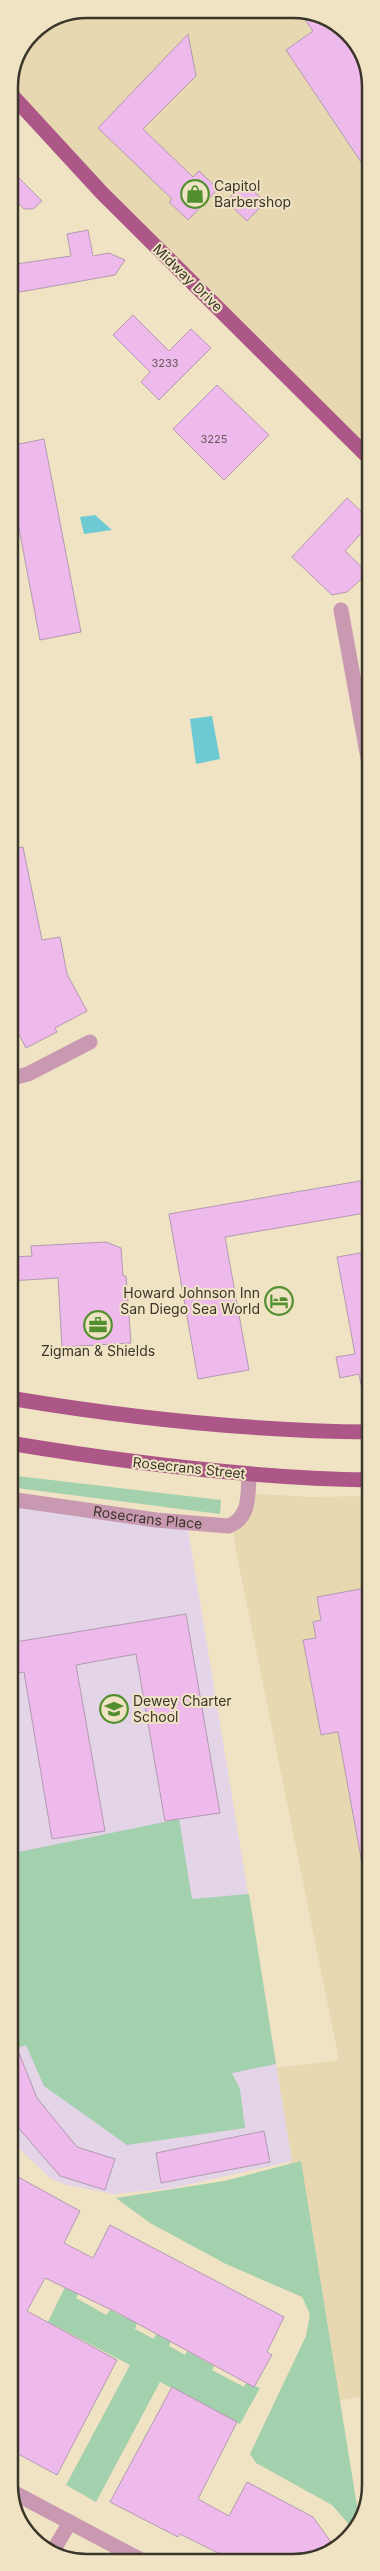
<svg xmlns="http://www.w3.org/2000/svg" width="380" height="2571" font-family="Inter,sans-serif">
<rect width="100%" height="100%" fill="#f0e3c4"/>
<path fill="#e7d8b2" d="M87,9L313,11L352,35L371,81V451L42,126L9,86L32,31Z
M371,597V657L360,599Z
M248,1493L309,1497L371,1496V2395L321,2403L277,2068L339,2060L235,1546L233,1525Z"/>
<path fill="#e3d4e7" d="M9,1499L187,1523L292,2161L174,2188L114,2194L66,2185L50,2178L9,2139Z"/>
<path fill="#a3d0ad" d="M9,1475L221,1500L220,1514L9,1487Z
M179,1819L192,1899L249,1894L276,2064L232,2073L240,2089L245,2128L127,2145L44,2086L26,2045L9,2051V1926L14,1925L9,1899V1854Z
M301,2161L359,2518L354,2530L332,2505L256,2463L250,2454L306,2336L310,2314L302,2297L226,2264L150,2223L116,2198L224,2181Z
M65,2287L78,2294L76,2298L106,2315L110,2310L137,2323L135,2329L154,2339L156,2334L171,2341L169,2346L185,2355L187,2351L214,2366L212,2370L244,2387L246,2383L260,2388L240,2424L160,2382L96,2502L66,2485L130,2365L48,2322Z"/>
<path fill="#6ecad2" d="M95,515L112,530L84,534L80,517Z
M212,716L220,759L196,764L190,719Z"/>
<path fill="#eeb9eb" stroke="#b29ab1" d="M299,11H313L352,35L371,81V177L286,50L313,31Z
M188,34L196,76L143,129L193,177L199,171L218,189L188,220L169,202L172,199L98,128Z
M9,168L42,201L33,209H24L9,194Z
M247,185L265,202L247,221L226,201L238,189L241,192Z
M88,230L93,256L109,253L125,260L115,275L9,294V265L71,256L67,234Z
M133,315L169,351L191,329L211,348L159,400L141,382L150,372L113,335Z
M217,385L269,435L224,480L173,429Z
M44,439L81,632L40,640L9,475V446Z
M347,498L366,516L364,518L370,524L345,551L368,573L347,592L332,595L292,557Z
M23,847L42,940L60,937L67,974L87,1011L55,1028L57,1032L26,1048L9,1016V973H12L9,955V849Z
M371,1179V1212L225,1237L249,1370L198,1379L169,1214Z
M106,1242L121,1248L123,1276H126L131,1343L62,1347L58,1278L9,1281V1257L32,1256L31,1246Z
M371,1251V1394H363L359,1374L340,1378L336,1357L355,1354L337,1257Z
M371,1587V1868L363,1869L338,1732L321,1735L303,1640L316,1638L313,1622L321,1620L317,1597Z
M186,1614L220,1813L165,1821L136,1654L76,1665L105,1831L52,1839L24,1672L9,1675V1643Z
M9,2028L37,2098L77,2147L115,2159L105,2190L60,2176L9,2117Z
M264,2131L270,2162L161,2183L156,2153Z
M9,2172L80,2211L64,2243L93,2258L110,2225L284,2317L267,2352L272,2355L254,2387L118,2313L45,2278L27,2311L117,2360L57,2475L9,2449Z
M172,2387L237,2422L198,2499L229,2516L247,2482L313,2517L333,2545L299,2562L234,2561L180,2534L178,2537L110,2502Z"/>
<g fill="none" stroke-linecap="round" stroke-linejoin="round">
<g stroke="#c999b2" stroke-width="15">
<path d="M341,610L371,775"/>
<path d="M9,1079L28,1074L90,1042"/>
<path id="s1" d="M9,1499L156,1520L228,1526C250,1519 248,1495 249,1475"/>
<path d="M9,2490L141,2560"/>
<path d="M53,2551L70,2522"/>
</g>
<path stroke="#ac5788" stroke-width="15" d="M9,92L102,193L371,460
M9,1398C129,1418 250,1431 371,1432
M9,1443C129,1463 249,1478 371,1480"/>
</g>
<defs>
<symbol id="shop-ring" viewBox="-11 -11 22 22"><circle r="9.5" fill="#f0e3c4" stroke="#528f2f" stroke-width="1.5"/><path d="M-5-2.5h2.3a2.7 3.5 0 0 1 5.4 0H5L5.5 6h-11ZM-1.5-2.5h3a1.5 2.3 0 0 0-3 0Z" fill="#528f2f"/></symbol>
<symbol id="hotel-ring" viewBox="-11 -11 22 22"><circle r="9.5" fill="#f0e3c4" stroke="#528f2f" stroke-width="1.5"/><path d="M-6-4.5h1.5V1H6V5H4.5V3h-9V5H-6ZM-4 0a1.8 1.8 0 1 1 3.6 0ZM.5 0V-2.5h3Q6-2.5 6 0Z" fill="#528f2f"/></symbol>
<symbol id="office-ring" viewBox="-11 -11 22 22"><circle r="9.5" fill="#f0e3c4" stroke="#528f2f" stroke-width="1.5"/><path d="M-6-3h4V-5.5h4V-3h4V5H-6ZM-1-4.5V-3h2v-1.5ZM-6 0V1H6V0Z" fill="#528f2f"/></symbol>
<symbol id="school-ring" viewBox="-11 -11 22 22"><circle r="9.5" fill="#f0e3c4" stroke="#528f2f" stroke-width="1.5"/><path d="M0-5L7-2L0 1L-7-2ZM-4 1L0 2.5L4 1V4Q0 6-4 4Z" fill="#528f2f"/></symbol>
</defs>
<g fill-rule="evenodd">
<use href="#shop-ring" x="179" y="178" width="32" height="32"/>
<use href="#hotel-ring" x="263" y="1285" width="32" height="32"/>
<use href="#office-ring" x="82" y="1309" width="32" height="32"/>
<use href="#school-ring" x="98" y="1693" width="32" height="32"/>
</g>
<g text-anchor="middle" stroke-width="4" stroke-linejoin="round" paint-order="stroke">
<g font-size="11" fill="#68575a">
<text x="165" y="367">3233</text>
<text x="214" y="443">3225</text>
</g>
<g font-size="14" fill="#3b362a" stroke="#f0e3c4" text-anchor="start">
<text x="214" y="191">Capitol<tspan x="214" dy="16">Barbershop</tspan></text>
<text x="260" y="1298" text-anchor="end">Howard Johnson Inn<tspan x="260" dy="16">San Diego Sea World</tspan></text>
<text x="98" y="1356" text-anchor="middle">Zigman &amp; Shields</text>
<text x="133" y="1706">Dewey Charter<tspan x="133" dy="16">School</tspan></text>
</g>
<g font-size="14" fill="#3b362a" stroke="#f0e3c4">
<text transform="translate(188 278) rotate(44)" y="5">Midway Drive</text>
<text transform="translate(189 1468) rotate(6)" y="5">Rosecrans Street</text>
<text dy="5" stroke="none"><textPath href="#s1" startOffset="140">Rosecrans Place</textPath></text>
</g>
</g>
<path d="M0 0H380V2571H0ZM87 18H293A69 69 0 0 1 362 87V2485A69 69 0 0 1 293 2554H87A69 69 0 0 1 18 2485V87A69 69 0 0 1 87 18Z" fill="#f0e3c4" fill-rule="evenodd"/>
<path fill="none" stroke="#3b362a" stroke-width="2.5" d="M87 18H293A69 69 0 0 1 362 87V2485A69 69 0 0 1 293 2554H87A69 69 0 0 1 18 2485V87A69 69 0 0 1 87 18Z"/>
</svg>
